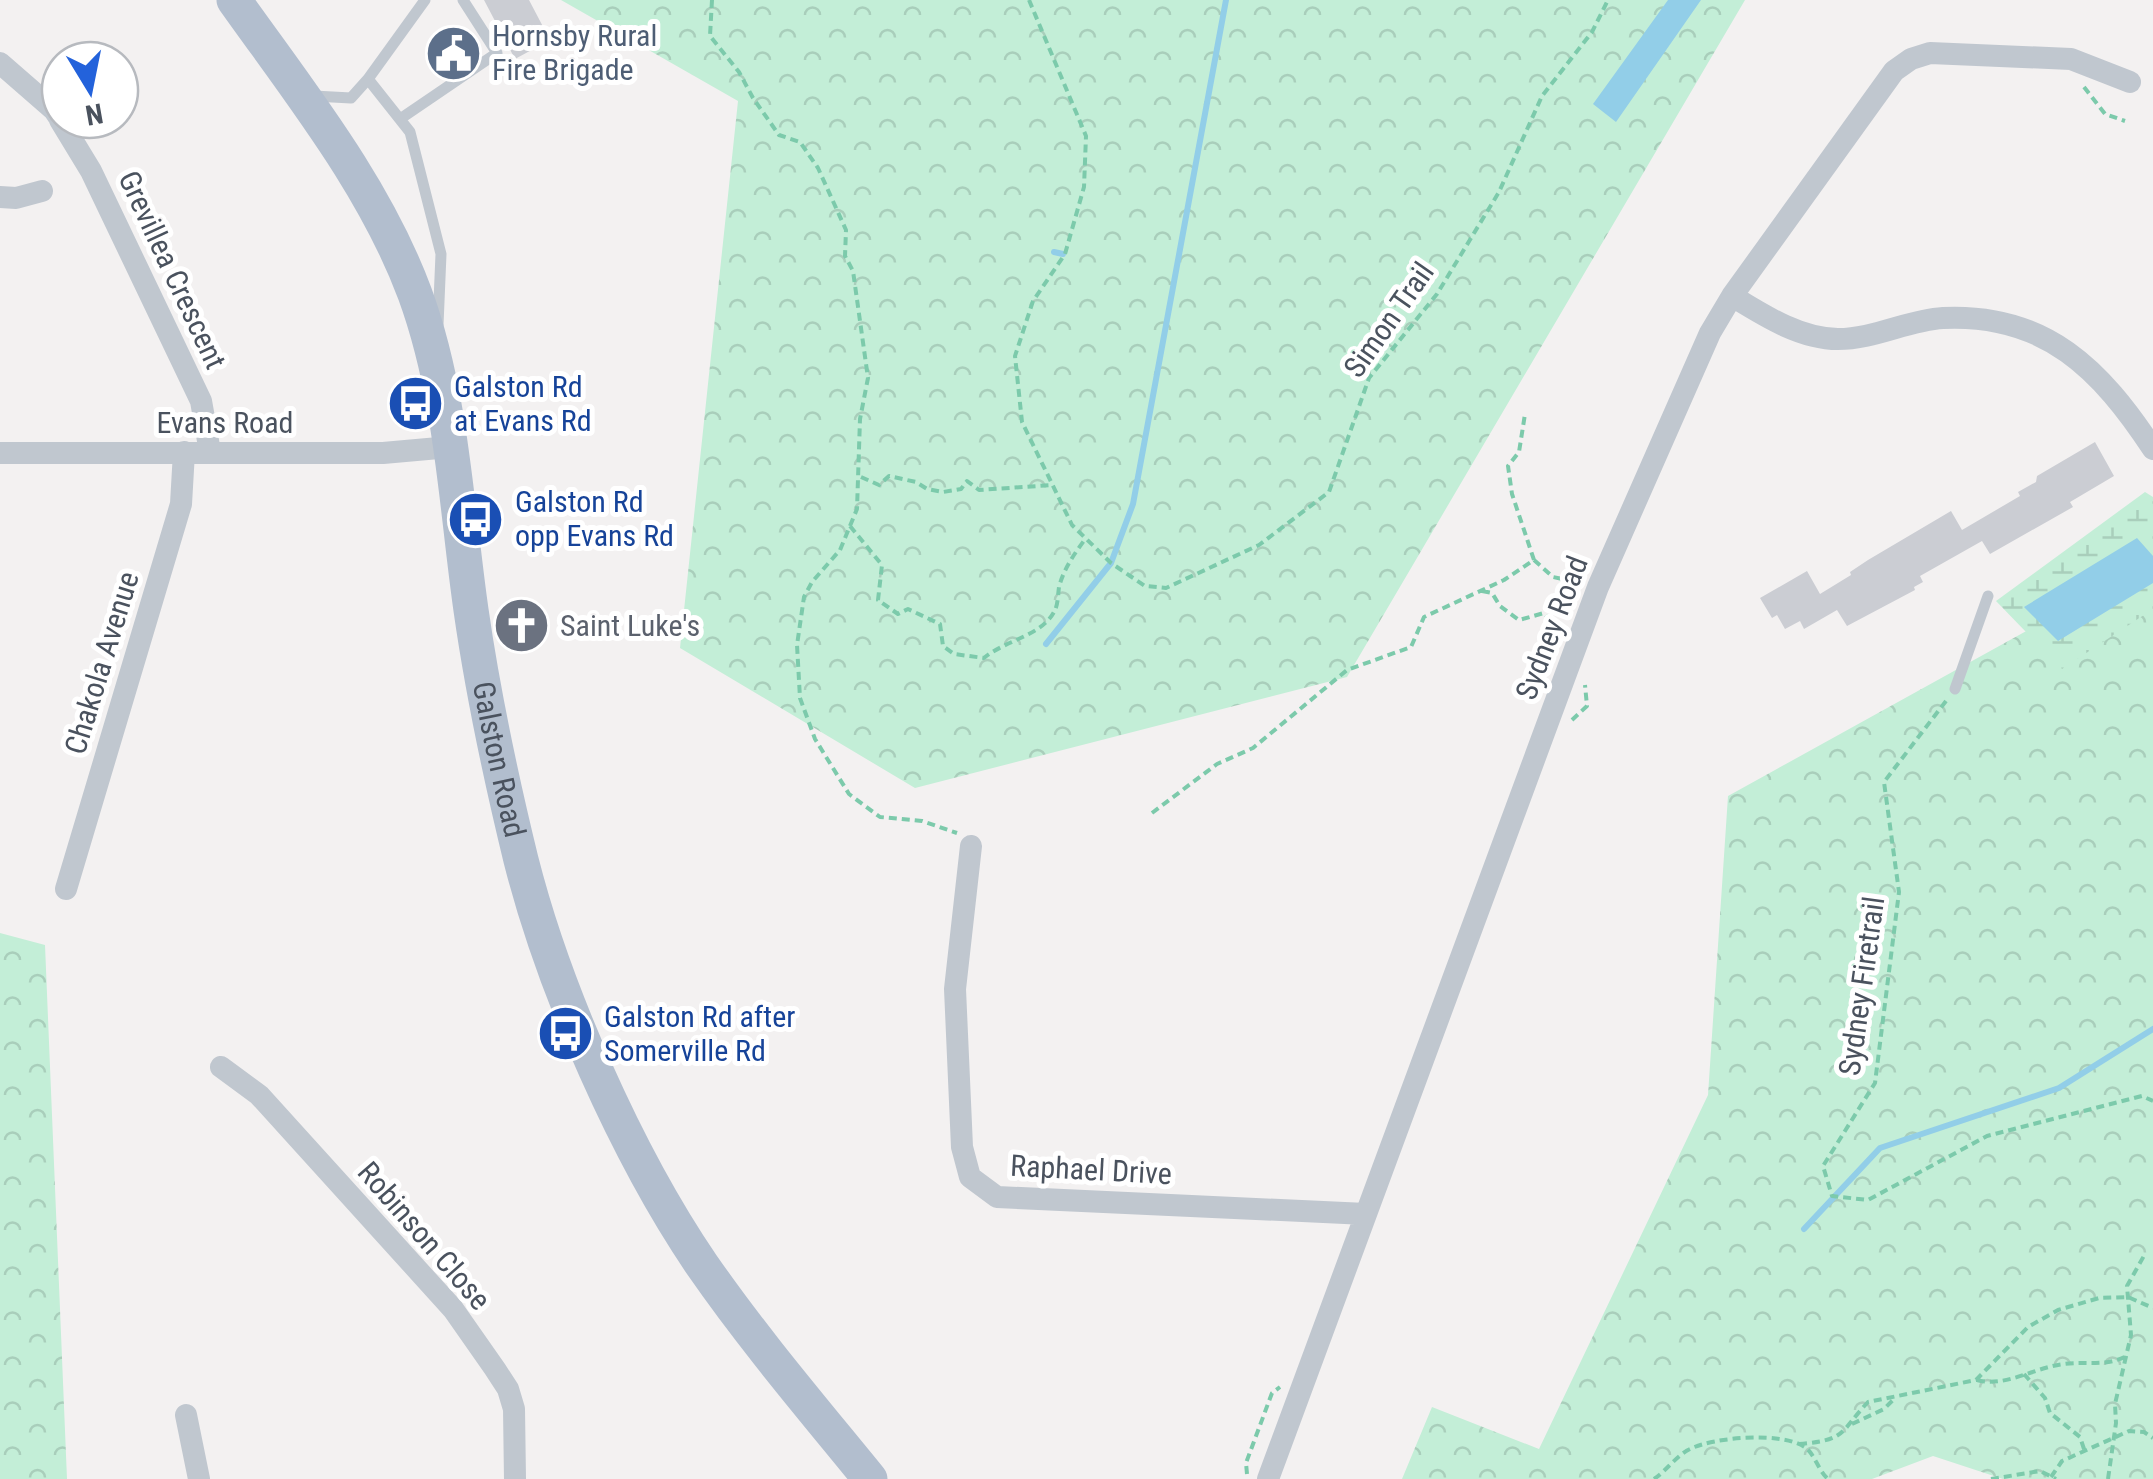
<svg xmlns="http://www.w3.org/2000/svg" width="2153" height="1479" font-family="'Roboto Condensed',sans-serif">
<defs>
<pattern id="forest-crowns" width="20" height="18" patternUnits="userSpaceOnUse" patternTransform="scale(2.5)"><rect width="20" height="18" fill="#c3eed7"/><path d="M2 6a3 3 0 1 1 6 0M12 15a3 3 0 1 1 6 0" fill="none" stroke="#a9cebb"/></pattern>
<pattern id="wetland-marsh" width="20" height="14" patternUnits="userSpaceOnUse" patternTransform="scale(2.5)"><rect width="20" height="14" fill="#c3eed7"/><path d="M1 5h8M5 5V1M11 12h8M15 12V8" fill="none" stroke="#a9cebb"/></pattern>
</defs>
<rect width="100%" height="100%" fill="#f3f1f1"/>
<path fill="url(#forest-crowns)" d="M561,0H1745L1347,677L915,788L680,648L738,101Z
M2153,561V1479H2003L1933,1456L1872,1479H1402L1432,1407L1539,1449L1708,1095L1728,796Z
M0,933L45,945L67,1479H0Z"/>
<path fill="url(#wetland-marsh)" d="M2145,492L2153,497V609L2062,669L1996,601Z"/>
<path fill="#92cee8" d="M1668,0H1701L1616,122L1593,104Z
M2137,538L2153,556V583L2058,641L2024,607Z"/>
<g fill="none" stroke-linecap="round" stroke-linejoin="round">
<path stroke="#92cee8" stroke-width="6" d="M1054,252L1063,254
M1046,644L1111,563L1133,504L1226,0
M1804,1229L1880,1148L2059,1088L2153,1029"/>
</g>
<path fill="#cbcdd3" d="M484,0H529L550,40L515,59Z
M2095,442L2114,476L2070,502L2073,507L1990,554L1982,541L1920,576L1923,582L1914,587L1915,590L1847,626L1837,610L1804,629L1800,621L1785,629L1777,615L1772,618L1760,598L1807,571L1820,594L1851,575L1850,572L1868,560L1951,511L1962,530L2020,496L2018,492L2036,482L2037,476Z"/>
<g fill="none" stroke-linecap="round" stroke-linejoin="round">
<path stroke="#7ccaab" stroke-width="4" stroke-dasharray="8 5" stroke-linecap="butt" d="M712,0L710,36L739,72L753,98L779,135L800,142L818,168L846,230L845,256L853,271L868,378L860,419L857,509L840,550L812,582L804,597L797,645L800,698L815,739L849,794L880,817L922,821L957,833
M1029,0L1086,136L1084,187L1065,254L1033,301L1015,356L1022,422L1072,525L1111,563L1145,586L1166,588L1259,545L1329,492L1369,378L1437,294L1499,192L1542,96L1592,32L1608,0
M2084,87L2105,114L2125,121
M861,477L879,485L889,476L916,482L927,489L943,492L961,489L967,481L979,490L1053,485
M850,526L882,565L878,600L898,614L908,609L940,624L943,646L954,654L984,658C1005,640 1043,636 1055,610C1058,604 1058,594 1059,587C1064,568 1075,553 1086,538
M1534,560L1553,577L1576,582
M1482,591L1492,593L1500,606L1519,620L1544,613L1560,632
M1946,701L1884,782L1899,892L1875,1083L1823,1166L1832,1196L1868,1200L1987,1136L2142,1096L2153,1101
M1572,720L1587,706L1585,685
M1152,813L1217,764L1253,748L1347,670L1411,647L1424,617L1504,580L1534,560L1512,494L1508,466L1519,452L1525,414
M2024,1374L2045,1398L2050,1413L2080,1437L2084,1449
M1977,1380C2005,1388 2035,1367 2064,1364C2087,1361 2105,1367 2127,1356
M1852,1424L1884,1409L1895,1398
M1799,1444C1847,1440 1839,1433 1868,1402L1976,1380L2028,1327L2058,1310L2099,1298L2128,1297L2153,1308
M1247,1474L1246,1463L1272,1393L1280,1387
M2051,1477L2062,1461L2129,1431L2144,1432L2153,1438
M1654,1479C1666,1471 1677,1455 1690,1449C1714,1437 1784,1431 1806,1448C1815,1455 1818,1470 1828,1479
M1991,1479L2040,1471L2056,1479
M2108,1479L2116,1423L2115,1404L2131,1335L2127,1286L2145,1254"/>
<path stroke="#c0c7cf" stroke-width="11" d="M368,79L425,0
M314,96L351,98L368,79L410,132L441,254L438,325
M400,119L497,53L463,0
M1955,689L1988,596"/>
<path stroke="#c0c7cf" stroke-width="22" d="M0,63L54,110L60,119
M60,120L91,171L201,401L210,452
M0,197L16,198L42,191
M1732,296C1763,315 1800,339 1838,339C1874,339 1908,320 1943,318C2046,313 2101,370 2153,449
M0,453H383L450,447
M971,846L955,989L962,1147L970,1177L997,1197L1366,1214
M66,889L181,504L184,452
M221,1067L259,1095L453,1309L495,1369L508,1389L514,1409L515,1479
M186,1415L199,1479
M1268,1479L1598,587L1710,333L1732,296L1894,71L1911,59L1930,53L2071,59L2130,82"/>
<path stroke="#b2bece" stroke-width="35" id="s1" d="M234,0C300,93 375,186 415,294C452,395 456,505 471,610C483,694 501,778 521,860C554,990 627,1155 702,1265C754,1340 813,1409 870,1479"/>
</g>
<defs>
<symbol id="civic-disc" viewBox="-11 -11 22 22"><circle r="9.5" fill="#5c6f8a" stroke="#fff"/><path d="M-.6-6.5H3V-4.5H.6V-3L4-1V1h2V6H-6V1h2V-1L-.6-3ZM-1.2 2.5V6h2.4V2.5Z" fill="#fff"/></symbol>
<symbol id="bus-disc" viewBox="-11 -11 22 22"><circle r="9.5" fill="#1a4fb4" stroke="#fff"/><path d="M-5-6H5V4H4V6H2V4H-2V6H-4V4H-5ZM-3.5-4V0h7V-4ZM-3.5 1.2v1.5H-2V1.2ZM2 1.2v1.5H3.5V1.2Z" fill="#fff"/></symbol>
<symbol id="church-disc" viewBox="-11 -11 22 22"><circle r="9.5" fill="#6b7280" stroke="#fff"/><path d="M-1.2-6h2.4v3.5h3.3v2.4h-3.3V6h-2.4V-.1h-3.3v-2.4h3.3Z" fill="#fff"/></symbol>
</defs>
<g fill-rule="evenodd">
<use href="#civic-disc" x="422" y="22" width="63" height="63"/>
<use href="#bus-disc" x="384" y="372" width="63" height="63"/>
<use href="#bus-disc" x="444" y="488" width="63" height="63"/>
<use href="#church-disc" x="490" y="594" width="63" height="63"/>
<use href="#bus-disc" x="534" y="1002" width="63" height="63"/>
</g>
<g text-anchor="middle" stroke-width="10" stroke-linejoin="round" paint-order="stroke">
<g font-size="30" fill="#4e5e75" stroke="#fff" text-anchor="start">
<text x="492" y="46">Hornsby Rural<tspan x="492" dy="34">Fire Brigade</tspan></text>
</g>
<g font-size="30" fill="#4a525e" stroke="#fff">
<text transform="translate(172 270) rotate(65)" y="10">Grevillea Crescent</text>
<text transform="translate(1389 320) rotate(-55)" y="10">Simon Trail</text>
<text x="225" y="433">Evans Road</text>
<text transform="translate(1552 628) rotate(-69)" y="10">Sydney Road</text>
<text transform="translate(102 663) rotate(-73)" y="10">Chakola Avenue</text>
<text dy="10" stroke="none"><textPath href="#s1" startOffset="820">Galston Road</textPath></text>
<text transform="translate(1862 986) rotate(-82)" y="10">Sydney Firetrail</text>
<text transform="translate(1091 1170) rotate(3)" y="10">Raphael Drive</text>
<text transform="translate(424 1236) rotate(49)" y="10">Robinson Close</text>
</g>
<g font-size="30" fill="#164399" stroke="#fff" text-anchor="start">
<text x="454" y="397">Galston Rd<tspan x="454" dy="34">at Evans Rd</tspan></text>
<text x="515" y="512">Galston Rd<tspan x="515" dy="34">opp Evans Rd</tspan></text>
<text x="604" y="1027">Galston Rd after<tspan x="604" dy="34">Somerville Rd</tspan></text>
</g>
<g font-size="30" fill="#5b616d" stroke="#fff" text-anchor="start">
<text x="560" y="636">Saint Luke's</text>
</g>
</g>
<g transform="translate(90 90) rotate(170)"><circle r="48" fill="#ffffff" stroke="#b7babf" stroke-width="2.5"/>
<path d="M0-8L18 38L0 25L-18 38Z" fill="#2362db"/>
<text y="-15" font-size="28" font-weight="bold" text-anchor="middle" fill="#4a525e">N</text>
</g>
</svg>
